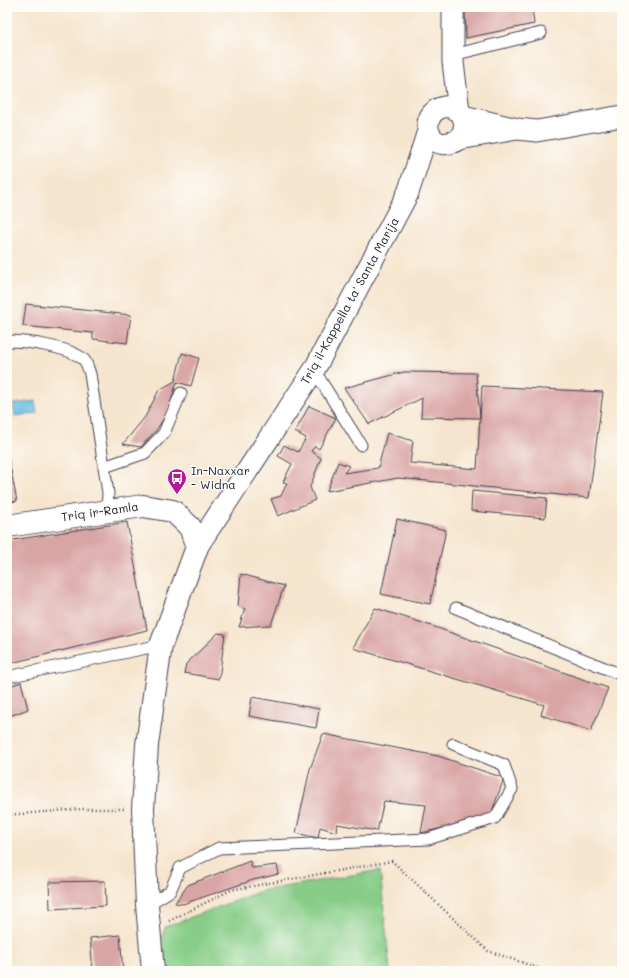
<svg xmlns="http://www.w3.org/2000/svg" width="629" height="978" font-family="Mali,sans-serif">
<rect width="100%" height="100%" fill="#fdfcf7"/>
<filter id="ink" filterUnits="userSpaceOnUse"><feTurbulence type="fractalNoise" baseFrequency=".025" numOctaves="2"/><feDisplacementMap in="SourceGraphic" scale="8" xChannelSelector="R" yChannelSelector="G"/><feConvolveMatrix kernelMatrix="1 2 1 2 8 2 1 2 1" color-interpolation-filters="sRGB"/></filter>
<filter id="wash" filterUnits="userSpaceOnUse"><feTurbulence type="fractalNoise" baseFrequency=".012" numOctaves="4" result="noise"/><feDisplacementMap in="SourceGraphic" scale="16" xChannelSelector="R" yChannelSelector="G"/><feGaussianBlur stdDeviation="0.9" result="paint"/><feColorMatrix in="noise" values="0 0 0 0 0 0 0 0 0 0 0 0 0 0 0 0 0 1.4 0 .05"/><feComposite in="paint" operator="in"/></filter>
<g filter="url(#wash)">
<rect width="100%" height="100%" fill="#f6e5ce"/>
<path fill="#87cd88" stroke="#547862" d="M380,870L390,971H165L161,940L165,927L261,891Z"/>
<path fill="#65bce2" stroke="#446f8e" d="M35,401L37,413L15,416L13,404Z"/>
<g id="blocks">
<path fill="#d9a5a4" d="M465,7H532L534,24L466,38Z
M26,304L131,315L127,343L93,339V333L23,326Z
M182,353L199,358L191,386L177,382L167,413L157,429L141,447L123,444L145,417L159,390L175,381Z
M404,372L476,373L480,418L482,386L603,392L589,498L398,478L327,491L338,462L349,466L344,473L378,468L387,433L413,441L410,463L477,469L480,418L421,417L422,398L369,424L344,388Z
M309,406L336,418L319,449L315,446L311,451L321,458L310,487L315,500L278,516L271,499L281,496L287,483L283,482L292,464L278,456L284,445L298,452L306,438L295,432Z
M7,451L17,501L7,503Z
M472,491L547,498L545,518L471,511Z
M397,519L446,530L430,604L381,594Z
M127,522L147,630L7,664V541Z
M241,574L284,586L271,625L239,627L245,609L238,606Z
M375,608L426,624L608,688L591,731L541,715L544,705L353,648Z
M218,633L225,634L219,679L184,673L186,664Z
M21,682L28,709L7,717V687Z
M252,697L319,709L316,728L249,716Z
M323,734L438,756L504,778L490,817L421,833L426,805L384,801L377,831L337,824L336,832L320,827L318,838L296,833L310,769Z
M250,861L252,868L277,865L279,874L253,880L183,904L175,903L188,885Z
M105,881L106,906L50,909L49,882Z
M120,935L123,971H93L90,938Z"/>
</g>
</g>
<g filter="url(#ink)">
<use href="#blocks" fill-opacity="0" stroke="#423f51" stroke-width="1"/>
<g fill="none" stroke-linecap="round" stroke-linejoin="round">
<defs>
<path id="service" d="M453,55L541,33
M7,341C26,341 69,347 83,359C87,362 88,369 90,374L108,493L107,511
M314,370L361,445
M104,467L145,453L164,433L181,393
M456,608L622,675
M7,677L161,645
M147,905L170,891L180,868L219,848L428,839L495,818L512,789L504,765L453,744"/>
<path id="minor" d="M453,7V62L459,111
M463,116L517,129L537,131L622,116
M459,139C478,114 443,94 430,117C428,121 427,127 429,132C434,146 448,146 459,139L517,129
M197,547L314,370L408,193L428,131"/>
<path id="secondary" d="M7,526L143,506L173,511L190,527L197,547L161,645L147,745L143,809L147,905L153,971"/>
</defs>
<use href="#service" stroke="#423f51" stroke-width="13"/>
<use href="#minor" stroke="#423f51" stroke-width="23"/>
<use href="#secondary" stroke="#423f51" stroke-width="24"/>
<path stroke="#423f51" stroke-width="2.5" stroke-dasharray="1 3" stroke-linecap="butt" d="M7,815L82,809H124
M169,921L231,890L392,861L488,951L547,971"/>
<use href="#service" stroke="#fff" stroke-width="11"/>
<use href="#minor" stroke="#fff" stroke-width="21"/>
<use href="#secondary" stroke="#fff" stroke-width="22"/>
</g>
</g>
<defs>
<symbol id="bus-pin" viewBox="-11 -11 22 30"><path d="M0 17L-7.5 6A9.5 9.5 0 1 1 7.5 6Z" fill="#b5179e" stroke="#fdfcf7"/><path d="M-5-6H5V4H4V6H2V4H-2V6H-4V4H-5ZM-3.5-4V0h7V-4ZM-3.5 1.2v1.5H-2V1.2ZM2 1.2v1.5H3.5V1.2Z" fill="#fff"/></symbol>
</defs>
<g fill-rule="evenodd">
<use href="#bus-pin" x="166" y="467" width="22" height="30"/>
</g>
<g text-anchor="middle" stroke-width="3" stroke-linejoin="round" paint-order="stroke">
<g font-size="12" fill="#22223b" stroke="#fdfcf7">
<text transform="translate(350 301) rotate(-61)" y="4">Triq il-Kappella ta' Santa Marija</text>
<text transform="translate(100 512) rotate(-8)" y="4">Triq ir-Ramla</text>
</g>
<g font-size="12" fill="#22223b" stroke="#fdfcf7" text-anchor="start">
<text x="191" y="475">In-Naxxar<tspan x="191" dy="14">- Widna</tspan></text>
</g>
</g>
<rect width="629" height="978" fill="none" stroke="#fdfcf7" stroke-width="24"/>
</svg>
